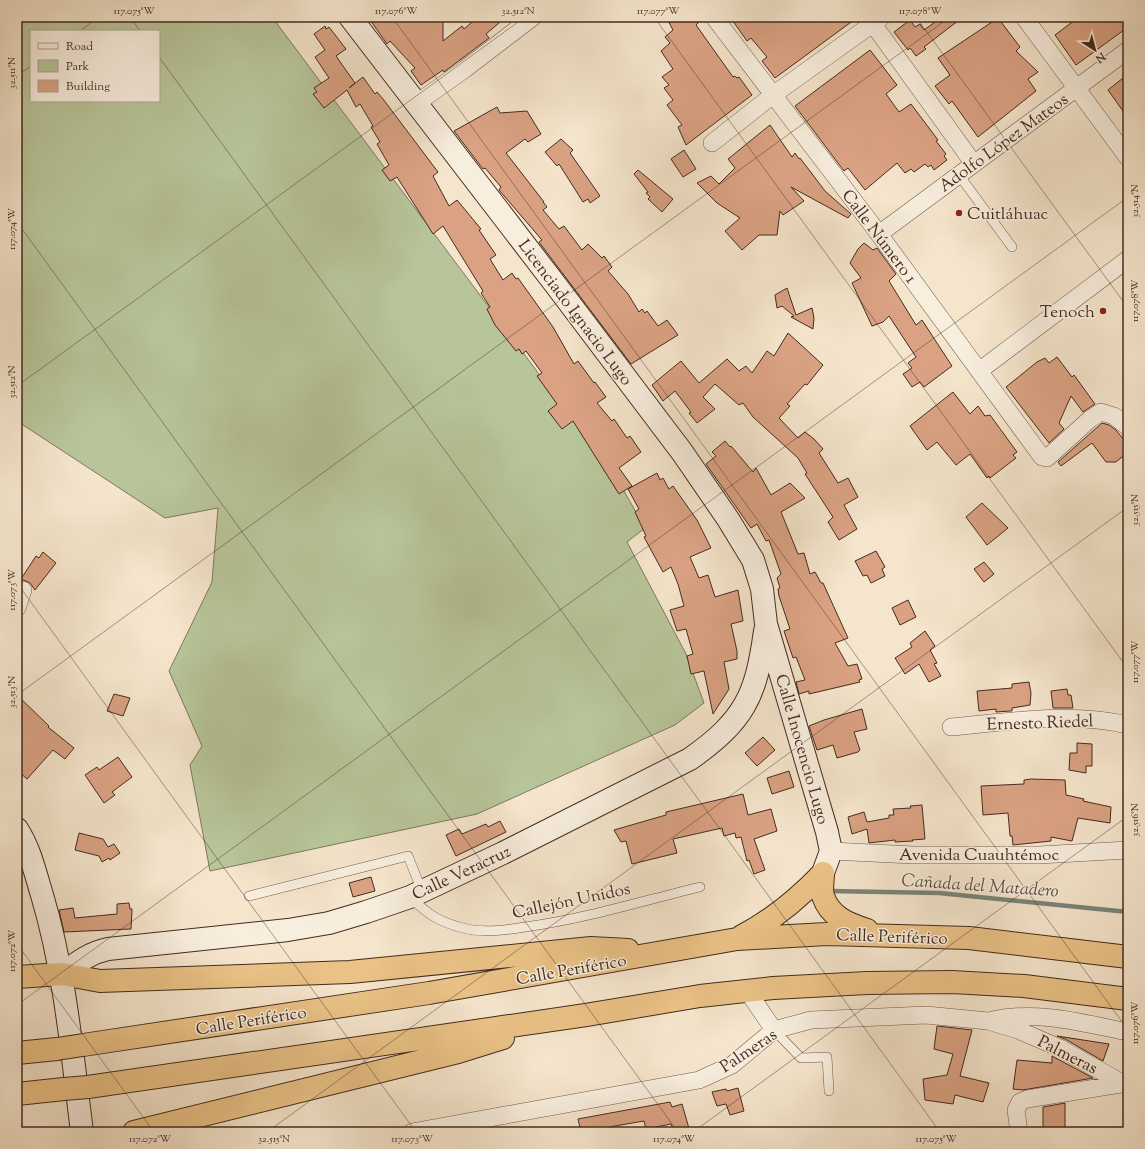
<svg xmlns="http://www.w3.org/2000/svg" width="1145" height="1149" font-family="'Sorts Mill Goudy',serif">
<rect width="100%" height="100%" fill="#f5e5cc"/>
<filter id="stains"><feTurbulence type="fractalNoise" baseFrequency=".005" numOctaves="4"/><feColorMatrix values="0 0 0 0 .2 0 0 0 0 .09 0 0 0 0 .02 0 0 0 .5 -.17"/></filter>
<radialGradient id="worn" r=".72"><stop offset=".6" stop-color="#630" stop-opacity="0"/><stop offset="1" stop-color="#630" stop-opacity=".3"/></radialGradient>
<path fill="#b8c59a" stroke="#7e785c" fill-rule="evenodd" d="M17,17H272L616,477L645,528L627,542L686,654L704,703L675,725L477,814L210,871L190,765L202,746L169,671L212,582L218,508L165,518L17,421ZM31,31H159V101H31Z"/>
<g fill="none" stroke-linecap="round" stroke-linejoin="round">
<path stroke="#79847a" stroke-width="4.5" d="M829,891L939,893L1128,912"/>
</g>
<path fill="#daa283" stroke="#452b1e" d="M368,17H417L416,18L443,20V41L462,26L464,29L478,17H506L486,34L489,38L444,72L443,70L421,85L411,71L415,68L390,41L387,44Z
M666,17H704L696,25L733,77L735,76L737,78L739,77L752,95L686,145L678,127L682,125L667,105L673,100L664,88L669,85L662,77L673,69L661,51L670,43L665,37L673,30Z
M730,17H858L775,78L762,61L767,57L751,38L747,41Z
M942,17H963L924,47L926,49L916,56L910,48L908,50L894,32L910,20L915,27L920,24L924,30Z
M1079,17H1128V27L1076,65L1055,35Z
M998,18L1020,47L1016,51L1038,72L1028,79L1036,91L978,137L952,101L949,104L935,86L950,75L938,58Z
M325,26L326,29L329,27L346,49L336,56L355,83L349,88L363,77L375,94L377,92L383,99L438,172L433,176L449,206L457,200L481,229L479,230L496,255L490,259L503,280L512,273L516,279L518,278L553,327L574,364L578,361L594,383L595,382L606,397L597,403L612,421L614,419L627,438L630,436L641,452L619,468L632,486L619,494L573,421L562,429L548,411L557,404L537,376L542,373L526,351L522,354L519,349L516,351L495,325L487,309L490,307L481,293L483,291L443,226L433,234L397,177L390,181L382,170L389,165L377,144L380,142L371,127L373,126L360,104L356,107L347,90L324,108L313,94L317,92L314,88L329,78L315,57L325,50L314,34Z
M870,50L897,85L886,94L899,112L911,104L938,140L936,141L946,154L944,156L947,160L934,170L931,165L928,167L925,164L914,172L911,169L905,173L897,163L865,190L848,168L844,171L795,106Z
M1128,74V118L1108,90Z
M497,107L500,113L527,111L541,134L528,142L525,139L506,153L544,202H543L547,207L543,210L559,229L564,226L582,250L588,244L602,258L604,256L612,267L608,271L628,294L639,312L642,309L645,313L647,311L658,326L667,320L678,335L631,364L539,242L542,240L499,190L501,187L485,168L483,169L454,131Z
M770,125L792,157L795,153L799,159L800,158L825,191L851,214L848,218L791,187L804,201L783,215L780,211L777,235H759L742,250L725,231L740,218L717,203L697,183L711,176L719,184L735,168L728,159Z
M561,139L573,150L570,153L600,196L590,203L588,199L583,202L559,164L557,166L545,152Z
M684,150L696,169L683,177L671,159Z
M638,170L673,199L662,212L648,199L650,197L646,193L648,192L634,174Z
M864,243L873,250L877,248L896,274L889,281L916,325L922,320L952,366L924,387L920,382L912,387L903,374L912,368L908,363L916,357L889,316L883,322L872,326L852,283L861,278L850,263L858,249Z
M787,288L796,315L812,308L814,318L813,329L791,317L794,316L782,306L777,308L775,295Z
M788,333L823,365L807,385L805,384L787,404L790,406L779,418L798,438L805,432L814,439L823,449L819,453L838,483L848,478L858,497L844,505L857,529L839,540L828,522L833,517L805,474L807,473L798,458L753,417L743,403L739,405L715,384L703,397L715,409L697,423L689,413L691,412L675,391L663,401L652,385L681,361L699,383L727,359L739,371L746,366L752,373L767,351L774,356Z
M1057,357L1072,377L1074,375L1095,404L1083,412L1071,396L1059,423L1064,429L1049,443L1006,387L1037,362L1045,358L1049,363Z
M953,392L970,414L978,406L985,416L990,415L1017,452L1013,455L1016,458L990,478L989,476L987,478L970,454L956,465L937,442L927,450L910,426Z
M1102,423L1109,425L1116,430L1128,445V452L1116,462H1106L1092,443L1061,466L1058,462Z
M725,441L730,447L731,446L753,472L756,468L771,495L790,483L805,498L781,512L798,554L804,553L810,574L815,572L821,583H823L848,638L835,643L848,666L857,664L862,679L859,680L860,682L809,694V691L799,694L796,682L805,680L796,657L793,658L784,631L790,629L779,596L778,589L780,588L777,578L781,574L769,540L766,541L757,524L751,528L706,464L716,456L712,452Z
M657,473L660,480L663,478L669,489L673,486L697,520L711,548L690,557L699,578L708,575L715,597L738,590L743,621L731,624L737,651V659L724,662L729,689L713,714L704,671L691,674L687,656L693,654L686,629L677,631L670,610L684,606L678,584L671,567L663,572L644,537L646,536L635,512L639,509L628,489Z
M982,503L1008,528L987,545L966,517Z
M876,551L885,567L882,569L885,576L871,583L867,575L863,576L855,561Z
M43,552L56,563L35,590L30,583L21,579L36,556L39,558Z
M984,562L994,574L984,582L974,569Z
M908,600L916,617L900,625L892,608Z
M925,631L935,646L930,650L937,663L934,664L941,676L929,682L919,664L905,674L895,658L912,647L910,643Z
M1029,682L1031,693L1030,705L1012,708V711H1010L996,712V709L979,711L977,691L1012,688V684Z
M1067,689L1068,695H1071L1073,708H1053L1051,691Z
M114,694L130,698L123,716L107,711Z
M17,695L49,726L48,727L74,748L65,759L53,750L27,779L17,770Z
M862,709L867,729L854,732L860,750L858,752L837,758L833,745L817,750L809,726L824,720Z
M763,737L775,750L757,766L745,753Z
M1077,743L1092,744V766H1086V773L1069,770L1070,753H1077Z
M118,757L132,777L112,792L115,795L104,803L85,775L97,767L99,770Z
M789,771L794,787L772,794L767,778Z
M1031,779L1065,780L1066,795L1084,799L1083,801L1111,807L1110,823L1078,818L1072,841L1051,837V841L1013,845L1012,836H1010L1008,813L983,815L981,786L1024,784V780Z
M743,794L748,815L771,809L777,831L754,839L765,870L754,874L749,860L747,861L741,837L736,838L735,833L724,836L722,828L673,839L677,853L632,864L626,841L621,842L614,830L666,815V812Z
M922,805L925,839L912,840L913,841L895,842V840L869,843L867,829L852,834L848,817L864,812L867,822L889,818V815H894L893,809L911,808L910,806Z
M500,821L506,832L456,856L446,835L459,829L462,834L486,824L488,827Z
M79,833L103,839L108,847L114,844L120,853L110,860L109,858L102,862L99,856L75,850Z
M371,877L375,891L353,897L349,883Z
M129,903L130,909H132L131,929L64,932L59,910L73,908L75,918L117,914V904Z
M937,1026L972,1030L960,1076L989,1083L983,1102L955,1095L953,1104L925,1100L923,1079L947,1075L953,1054L934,1049Z
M1057,1036L1109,1044L1103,1061L1065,1039Z
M1052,1056L1093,1078L1023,1090L1013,1089L1017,1060L1052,1063Z
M738,1088L744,1111L730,1115L726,1104L717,1106L712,1092L726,1089L727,1091Z
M670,1102L672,1107L682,1104L690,1132H674L671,1124L646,1129L644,1121L609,1127L610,1132H581L578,1119Z
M1065,1103V1132H1043V1107Z"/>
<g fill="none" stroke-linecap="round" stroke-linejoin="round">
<defs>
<path id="lane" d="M959,175L1012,247
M249,896L408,856L422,891
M410,897C428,915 441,923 467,929C485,933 507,930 525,927C584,919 642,901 700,887
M774,1030L801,1058L827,1057L829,1091"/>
<path id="street" d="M714,17L879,234L1042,457L1047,458L1090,419L1101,412L1114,416L1128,427
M868,17L974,164
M1024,17L1128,158
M417,103L465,69L533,17
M712,143L773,95L882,17
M879,234L1128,50
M979,371L1128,259
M17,608L23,590
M951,727C1009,722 1070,711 1128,725
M831,851L913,855H1039L1128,850
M748,992L774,1030
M992,1020C1037,1010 1083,1023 1128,1032
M412,1132L699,1080L732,1065L774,1030L811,1020L926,1015L988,1021L1018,1030L1060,1048L1122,1083
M1019,1132L1016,1110L1020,1102L1027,1099L1127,1083"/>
<path id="secondary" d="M350,17L555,284L682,452L728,519L753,560L762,589L766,624L827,832L831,851L823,873
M17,829C30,849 35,872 42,895C65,972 72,1052 82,1132
M62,974C77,963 89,953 108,949L288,930L329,923L366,912L410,897L503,853L690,759C745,720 756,696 765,631"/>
<path id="highway" d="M823,873C823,880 821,889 823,896C830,917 848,924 867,930
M742,936C773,920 799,898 823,873
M17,977L62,974L100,981L350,972L591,948L628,950
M83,1045L429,993L737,939L827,934L969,938L1128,957
M17,1053L57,1049
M88,1087L586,1015L700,996L773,988L867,983L952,982L1024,986L1128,999
M17,1094L64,1089
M134,1132L458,1052L503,1038"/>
</defs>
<use href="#lane" stroke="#715a4a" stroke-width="10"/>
<use href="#street" stroke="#715a4a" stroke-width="18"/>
<use href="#secondary" stroke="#452b1e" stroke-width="24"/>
<use href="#highway" stroke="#452b1e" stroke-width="24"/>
<use href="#lane" stroke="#f8eede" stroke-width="9"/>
<use href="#street" stroke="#f8eede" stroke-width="17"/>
<use href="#secondary" stroke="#f8eede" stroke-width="22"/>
<use href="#highway" stroke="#eac286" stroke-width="22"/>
<defs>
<path id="highway-bridge" d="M57,1049L83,1045
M64,1089L88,1087"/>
</defs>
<use href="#highway-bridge" stroke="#452b1e" stroke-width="24" stroke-linecap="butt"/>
<use href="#highway-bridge" stroke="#eac286" stroke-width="22"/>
</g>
<path fill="none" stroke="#452b1e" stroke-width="1" stroke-opacity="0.45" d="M130,17L140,31M392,17L1128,1030M654,17L1128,669M916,17L1128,308M80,31L99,17M159,57L940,1132M17,76L31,66M17,222L678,1132M17,386L525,17M17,583L416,1132M17,695L950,17M17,944L154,1132M17,1005L1128,197M267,1132L1128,507M693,1132L1128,816M1119,1132L1128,1125"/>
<g fill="#8f2418" stroke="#f8eede" stroke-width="1.5">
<circle cx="959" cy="213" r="4"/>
<circle cx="1103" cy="311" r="4"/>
</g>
<g text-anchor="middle" stroke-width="3" stroke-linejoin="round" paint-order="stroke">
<g font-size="17" fill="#452b1e" stroke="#f8eede">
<text transform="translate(1003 142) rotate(-36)" y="6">Adolfo López Mateos</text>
<text transform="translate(880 236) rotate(53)" y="6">Calle Número 1</text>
<text transform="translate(576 312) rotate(53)" y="6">Licenciado Ignacio Lugo</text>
<text transform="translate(1040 722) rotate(-2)" y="6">Ernesto Riedel</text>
<text transform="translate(803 749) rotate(74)" y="6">Calle Inocencio Lugo</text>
<text x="979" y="860">Avenida Cuauhtémoc</text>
<text transform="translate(461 872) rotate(-25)" y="6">Calle Veracruz</text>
<text transform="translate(571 900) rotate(-12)" y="6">Callejón Unidos</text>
<text transform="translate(892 936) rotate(2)" y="6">Calle Periférico</text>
<text transform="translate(571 969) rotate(-10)" y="6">Calle Periférico</text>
<text transform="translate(251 1020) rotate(-9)" y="6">Calle Periférico</text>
<text transform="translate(748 1050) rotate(-34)" y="6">Palmeras</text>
<text transform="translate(1068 1054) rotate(27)" y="6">Palmeras</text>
</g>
<g font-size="17" fill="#452b1e" stroke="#f8eede" text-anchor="start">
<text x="967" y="219">Cuitláhuac</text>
<text x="1095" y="317" text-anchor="end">Tenoch</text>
</g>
<g font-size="18" font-style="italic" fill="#5b5044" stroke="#f8eede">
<text transform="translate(980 885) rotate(4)" y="6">Cañada del Matadero</text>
</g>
</g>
<rect width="1145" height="1149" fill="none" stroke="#f5e5cc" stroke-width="44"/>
<rect x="30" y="30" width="130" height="72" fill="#f8eede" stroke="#b0a091"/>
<rect x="38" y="43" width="20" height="6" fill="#f8eede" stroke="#b0a091"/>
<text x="66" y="50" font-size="12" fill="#452b1e">Road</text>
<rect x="38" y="60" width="20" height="12" fill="#b8c59a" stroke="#b0a091"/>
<text x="66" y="70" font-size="12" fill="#452b1e">Park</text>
<rect x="38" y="80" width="20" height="12" fill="#daa283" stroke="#b0a091"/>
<text x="66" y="90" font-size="12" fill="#452b1e">Building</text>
<g transform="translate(1095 50) rotate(144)" stroke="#f8eede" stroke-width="3" paint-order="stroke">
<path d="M0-3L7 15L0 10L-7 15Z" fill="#452b1e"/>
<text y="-6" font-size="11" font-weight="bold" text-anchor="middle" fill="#452b1e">N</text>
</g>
<rect x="22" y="22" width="1101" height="1105" fill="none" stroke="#452b1e" stroke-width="1.5"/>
<g font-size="10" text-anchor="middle" fill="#452b1e">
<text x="134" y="14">117.075°W</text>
<text x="396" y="14">117.076°W</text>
<text x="518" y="14">32.512°N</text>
<text x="658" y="14">117.077°W</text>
<text x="920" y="14">117.078°W</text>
<text transform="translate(11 73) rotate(-90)" y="4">32.511°N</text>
<text transform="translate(1134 201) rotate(-90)" y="4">32.514°N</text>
<text transform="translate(11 229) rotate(-90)" y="4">117.074°W</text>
<text transform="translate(1134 301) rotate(-90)" y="4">117.078°W</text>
<text transform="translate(11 382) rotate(-90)" y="4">32.512°N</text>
<text transform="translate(1134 510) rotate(-90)" y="4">32.515°N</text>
<text transform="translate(11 590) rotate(-90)" y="4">117.073°W</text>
<text transform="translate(1134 662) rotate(-90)" y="4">117.077°W</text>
<text transform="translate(11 692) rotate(-90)" y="4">32.513°N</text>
<text transform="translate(1134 820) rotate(-90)" y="4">32.516°N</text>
<text transform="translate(11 951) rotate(-90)" y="4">117.072°W</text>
<text transform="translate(1134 1023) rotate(-90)" y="4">117.076°W</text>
<text x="150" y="1142">117.072°W</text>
<text x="274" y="1142">32.515°N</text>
<text x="412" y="1142">117.073°W</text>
<text x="674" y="1142">117.074°W</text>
<text x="936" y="1142">117.075°W</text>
</g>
<rect width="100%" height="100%" filter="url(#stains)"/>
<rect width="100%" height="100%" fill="url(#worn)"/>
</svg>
